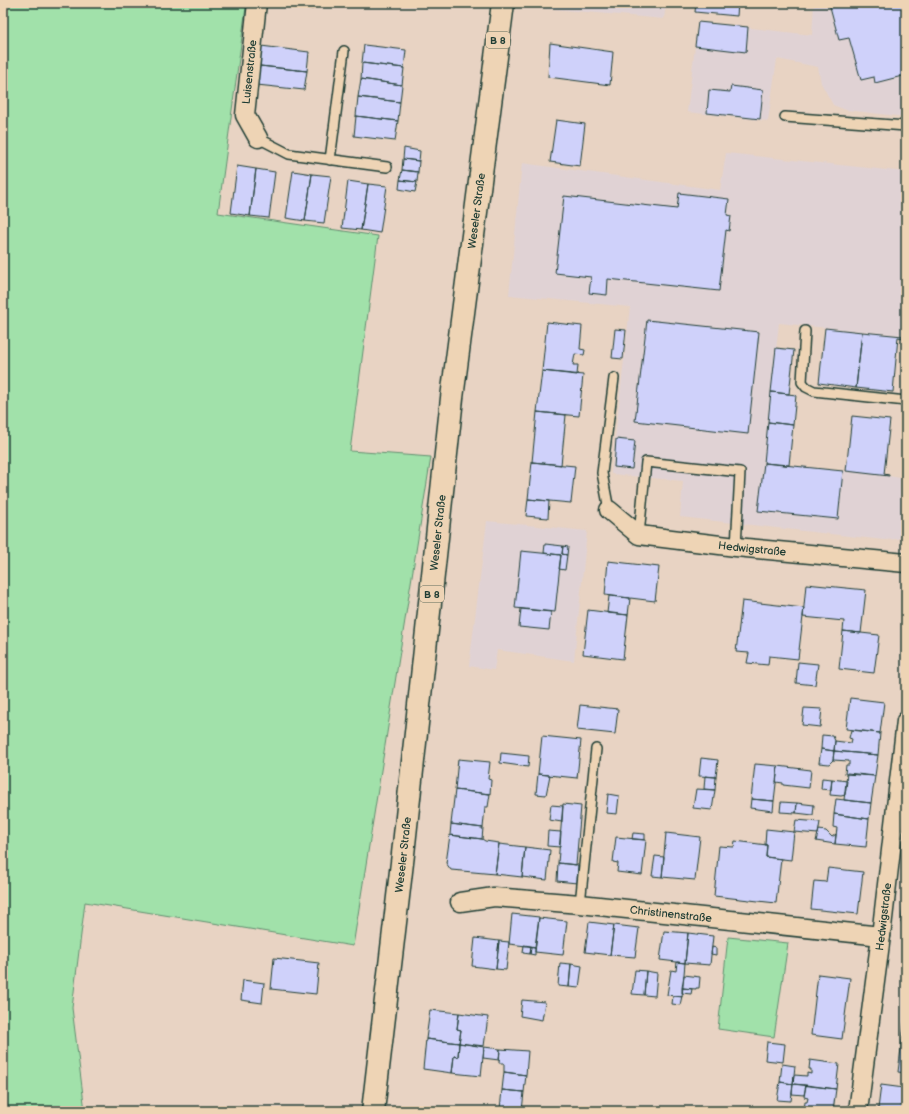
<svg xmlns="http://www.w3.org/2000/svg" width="909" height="1114" font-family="'Balsamiq Sans',sans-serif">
<rect width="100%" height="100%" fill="#e8d3c3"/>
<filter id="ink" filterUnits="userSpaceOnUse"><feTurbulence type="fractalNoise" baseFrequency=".025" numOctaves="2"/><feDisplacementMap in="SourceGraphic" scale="8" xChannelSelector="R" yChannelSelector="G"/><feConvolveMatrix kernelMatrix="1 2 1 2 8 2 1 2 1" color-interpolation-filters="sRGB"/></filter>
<g filter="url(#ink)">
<path fill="#e0d2d4" d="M542,3H666L664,19L542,8Z
M814,3H906V117L846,110L833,105L821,83L818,67L777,59L768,121L687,112L698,22L812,35Z
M726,153L906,172V336L779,323L764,462L889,476L906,479V531L898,539L884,540L680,517L683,481L611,474L630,307L509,295L522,163L720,190Z
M487,521L587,531L574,661L497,650L494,670L469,666Z"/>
<path fill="#a1e1aa" stroke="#608f6f" d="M3,3H217L246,7L218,213L378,236L350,451L431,457L353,946L85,902L72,1008L85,1111H3Z
M728,937L788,943L774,1037L718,1029Z"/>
<path fill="#cfd1fa" stroke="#1f3d34" d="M281,3H314L313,9L281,5Z
M696,3H738L737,16L695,12Z
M829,3H906V75L875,83L874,77L861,80L849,38L839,40Z
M698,22L748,27L746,52L695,46Z
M550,43L613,52L610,85L548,77Z
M364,45L406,50L404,68L362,63Z
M261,46L309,52L307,71L260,66Z
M362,63L404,68L402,85L361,79Z
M260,66L307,71L304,90L257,85Z
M361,79L402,85L400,102L358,97Z
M731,86L763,90L760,119L707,113L709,90L730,92Z
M358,97L400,102L398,121L356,116Z
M356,116L398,121L395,141L354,136Z
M556,120L585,124L580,166L550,162Z
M404,148L420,151L419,161L403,159Z
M403,159L419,161L418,172L402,170Z
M237,166L256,169L250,216L231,213Z
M256,169L275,172L269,218L250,216Z
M402,170L418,172L417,182L400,180Z
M293,171L312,174L305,221L286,218Z
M312,174L331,176L324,223L305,221Z
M400,180L417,182L415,192L399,189Z
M348,181L368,184L361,230L342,228Z
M368,184L387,186L380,233L361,230Z
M679,193L729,199L727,215L731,216L729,231L726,230L719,291L608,279L607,295L589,293L591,277L555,273L564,196L677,209Z
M647,320L759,332L748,434L635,421Z
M547,322L582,326L580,349L585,350L584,355L575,354L573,365H578L577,375L542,371Z
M825,328L862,332L856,388L819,383Z
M615,329L626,330L623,359L612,358Z
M862,332L903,336V338L898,337L893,392L856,388Z
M776,348L794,350L789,394L771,392Z
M542,371L583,375L579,416L537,412Z
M771,392L796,395L793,425L768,422Z
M537,412L566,415L561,465L532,462Z
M852,416L890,420L884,474L889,475V476L846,471Z
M768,422L793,425L789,465L764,463Z
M616,439L635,441L632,469L614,467Z
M532,462L575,466L571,503L528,499Z
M764,463L843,471L838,519L758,511Z
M528,499L549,501L548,518L526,516Z
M545,544L563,546L562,554L567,555L565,570L559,569L561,555L544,553Z
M563,546L568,547L567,555L562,554Z
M521,551L561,555L555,612L515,608Z
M608,561L659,567L655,601L605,595Z
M806,584L866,590L861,633L843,631L844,621L803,617Z
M609,596L630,598L628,615L607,613Z
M742,601L804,608L798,659L769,656L768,665L747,663L749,653L736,652Z
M521,609L551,612L549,630L519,627Z
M588,610L628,615L623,659L583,654Z
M843,631L879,635L874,673L839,669Z
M798,662L818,664L815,685L796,683Z
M850,698L884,702L880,733L846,729Z
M580,705L618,709L615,734L577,730Z
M804,708L822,709L820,727L802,725Z
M851,730L880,733L878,755L834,751L835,741L851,743L852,739L849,738Z
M822,735L833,736L835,741L834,751L821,749Z
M542,736L581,740L577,778L538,774Z
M821,749L834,751L833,760L829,764L819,763Z
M834,751L878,755L875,776L845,774L846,765H849V761L833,760Z
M501,753L529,756L528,767L500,763Z
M701,758L718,760L716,777L699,776Z
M458,759L490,762L488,779L491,780L490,794L455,790Z
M755,764L778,766L774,801L751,799Z
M778,766L811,770L809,788L783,785V783L776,782Z
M847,773L875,776L871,803L844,800Z
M538,774L550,775L546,795L536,794Z
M705,776L716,777L715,790L704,789Z
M822,778L832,779L831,790L821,789Z
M832,779L847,781L845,795L841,796L830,795Z
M696,789L715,790L712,810L693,808Z
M455,790L490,794L488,807H485L483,828L451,824Z
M608,794L619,796L617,814L606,813Z
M751,799L774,801L773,811L750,808Z
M836,799L871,803L869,819L834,814Z
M781,802L797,803L796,813L780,812Z
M797,803L814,805L813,815L796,813Z
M563,804L581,806L576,865L558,863Z
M551,805L563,806L562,822L549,820Z
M834,814L869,819L866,847L835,844L837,828L833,827Z
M796,820L820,822L818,834L794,832Z
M451,824L483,828L482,839L450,835Z
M766,829L794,832L791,860L766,857L767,845H765Z
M819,830L826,831L832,837L836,834L835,844L816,841Z
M548,831L561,832L560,847L547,846Z
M633,833L645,834V840L632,839Z
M666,833L700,837L695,880L662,877Z
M450,835L482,839L485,841L499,843L495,874L451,870L446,863Z
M616,837L646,840L642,875L617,872L618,863L613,862Z
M735,841L767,845L766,857L781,859L776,903L714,896L719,846L734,847Z
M499,844L525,847L522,877L495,874Z
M525,847L550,850L547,880L522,877Z
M655,856L664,857L662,877L652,876Z
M558,863L578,865L577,883L557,881Z
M828,868L863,872L858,914L811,909L814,881L826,882Z
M905,889H906V923H901Z
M512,914L539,917L535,947L509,944Z
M539,918L567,921L563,955L535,952Z
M589,922L614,925L610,955L585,952Z
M614,925L639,928L635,957L610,955Z
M664,931L688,933L685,963L660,960Z
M688,933L713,936L710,965L685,963Z
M475,938L499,941L496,969L472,966Z
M499,941L509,942L506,970L496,969Z
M524,945L531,946L530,954L523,953Z
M531,946L535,947V955L530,954Z
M712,947L716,948V955L711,954Z
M274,958L319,963L316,994L271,989Z
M677,962L685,963L682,997L667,995L671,970L676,971Z
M560,963L571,964L569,987L558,986Z
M571,964L582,966L579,988L569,987Z
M635,970L646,971L644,995L632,994Z
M646,971L657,973L655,996L644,995Z
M818,974L850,978L842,1039L811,1035Z
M684,975L700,977L699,988H696V989L682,988Z
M243,980L264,983L262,1003L241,1000Z
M682,988L692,989L691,994L682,993Z
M673,996H682L680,1005L672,1004Z
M522,1000L545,1002L542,1020L520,1016Z
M906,1009V1033H903Z
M430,1010L459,1013L457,1029L461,1030L459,1043L426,1039Z
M459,1013L488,1017L484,1046L459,1043L461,1030L457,1029Z
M903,1033H906V1073L898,1072Z
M426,1039L459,1043L458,1057L454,1056L452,1073L423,1069Z
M767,1042L785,1044L783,1062L765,1060Z
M459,1043L484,1047L481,1076L452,1073L454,1056L458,1057Z
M484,1047L500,1049L499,1060L483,1058Z
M500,1049L528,1051L526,1075L504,1072V1063H499Z
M810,1060L839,1064L836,1089L793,1084L794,1075L807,1076V1073L811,1074V1069H809Z
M782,1064L795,1066L793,1084L780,1082Z
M504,1072L526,1075L524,1092L502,1090Z
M780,1082L793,1084L791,1101L777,1100Z
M793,1084L806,1085L804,1095L792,1094Z
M806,1085L836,1089L833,1111L804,1110L805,1102H807L808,1098L804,1097Z
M881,1085L904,1088L902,1111L878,1109Z
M904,1088H906V1107H902Z
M502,1090L524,1092L522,1111L500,1109Z"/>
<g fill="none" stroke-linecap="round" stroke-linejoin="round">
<defs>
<path id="lane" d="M785,117L906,126
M258,138L289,154L387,167
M330,160L344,51
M805,331L802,382L806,387L814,391L906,401
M609,510L602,473L614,378
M639,535L646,462L740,472L736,547
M580,904L596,749"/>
<g id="street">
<path d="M257,3L245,115L258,138"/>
<path id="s1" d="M609,510L639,535L736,547L906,563"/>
<path id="s2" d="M460,902L494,897L580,904L881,936"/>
<path id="s3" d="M858,1111L881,936L906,721"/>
</g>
<g id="primary">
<path id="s4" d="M373,1111L403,854L452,398L503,3"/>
</g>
</defs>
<use href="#lane" stroke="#1f3d34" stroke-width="12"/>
<use href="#street" stroke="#1f3d34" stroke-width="21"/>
<use href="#primary" stroke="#1f3d34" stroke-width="25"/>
<use href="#lane" stroke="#eed4b5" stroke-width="9"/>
<use href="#street" stroke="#eed4b5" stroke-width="18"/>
<use href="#primary" stroke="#eed4b5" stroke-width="22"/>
</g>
</g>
<g text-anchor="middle" stroke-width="3.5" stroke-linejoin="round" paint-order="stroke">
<g fill="#eed4b5" stroke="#5d6a5b" stroke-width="1">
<rect x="486" y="32" width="24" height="16" rx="3"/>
<rect x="420" y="586" width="24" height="16" rx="3"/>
</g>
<g font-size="10" font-weight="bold" fill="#1f3d34">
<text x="498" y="44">B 8</text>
<text x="432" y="598">B 8</text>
</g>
<g font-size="11" fill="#1f3d34" stroke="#eed4b5">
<text transform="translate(249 72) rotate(-84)" y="4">Luisenstraße</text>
<text dy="4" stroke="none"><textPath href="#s4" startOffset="906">Weseler Straße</textPath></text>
<text dy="4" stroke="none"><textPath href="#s4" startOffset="582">Weseler Straße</textPath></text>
<text dy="4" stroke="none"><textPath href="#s1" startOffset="153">Hedwigstraße</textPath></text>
<text dy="4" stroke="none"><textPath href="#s4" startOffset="258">Weseler Straße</textPath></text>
<text dy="4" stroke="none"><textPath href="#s2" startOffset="212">Christinenstraße</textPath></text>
<text dy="4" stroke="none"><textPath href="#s3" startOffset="196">Hedwigstraße</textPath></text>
</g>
</g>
<rect width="909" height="1114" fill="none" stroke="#eed4b5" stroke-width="16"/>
<rect x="8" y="8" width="893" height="1098" fill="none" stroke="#1f3d34" stroke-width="1.5" filter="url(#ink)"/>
</svg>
